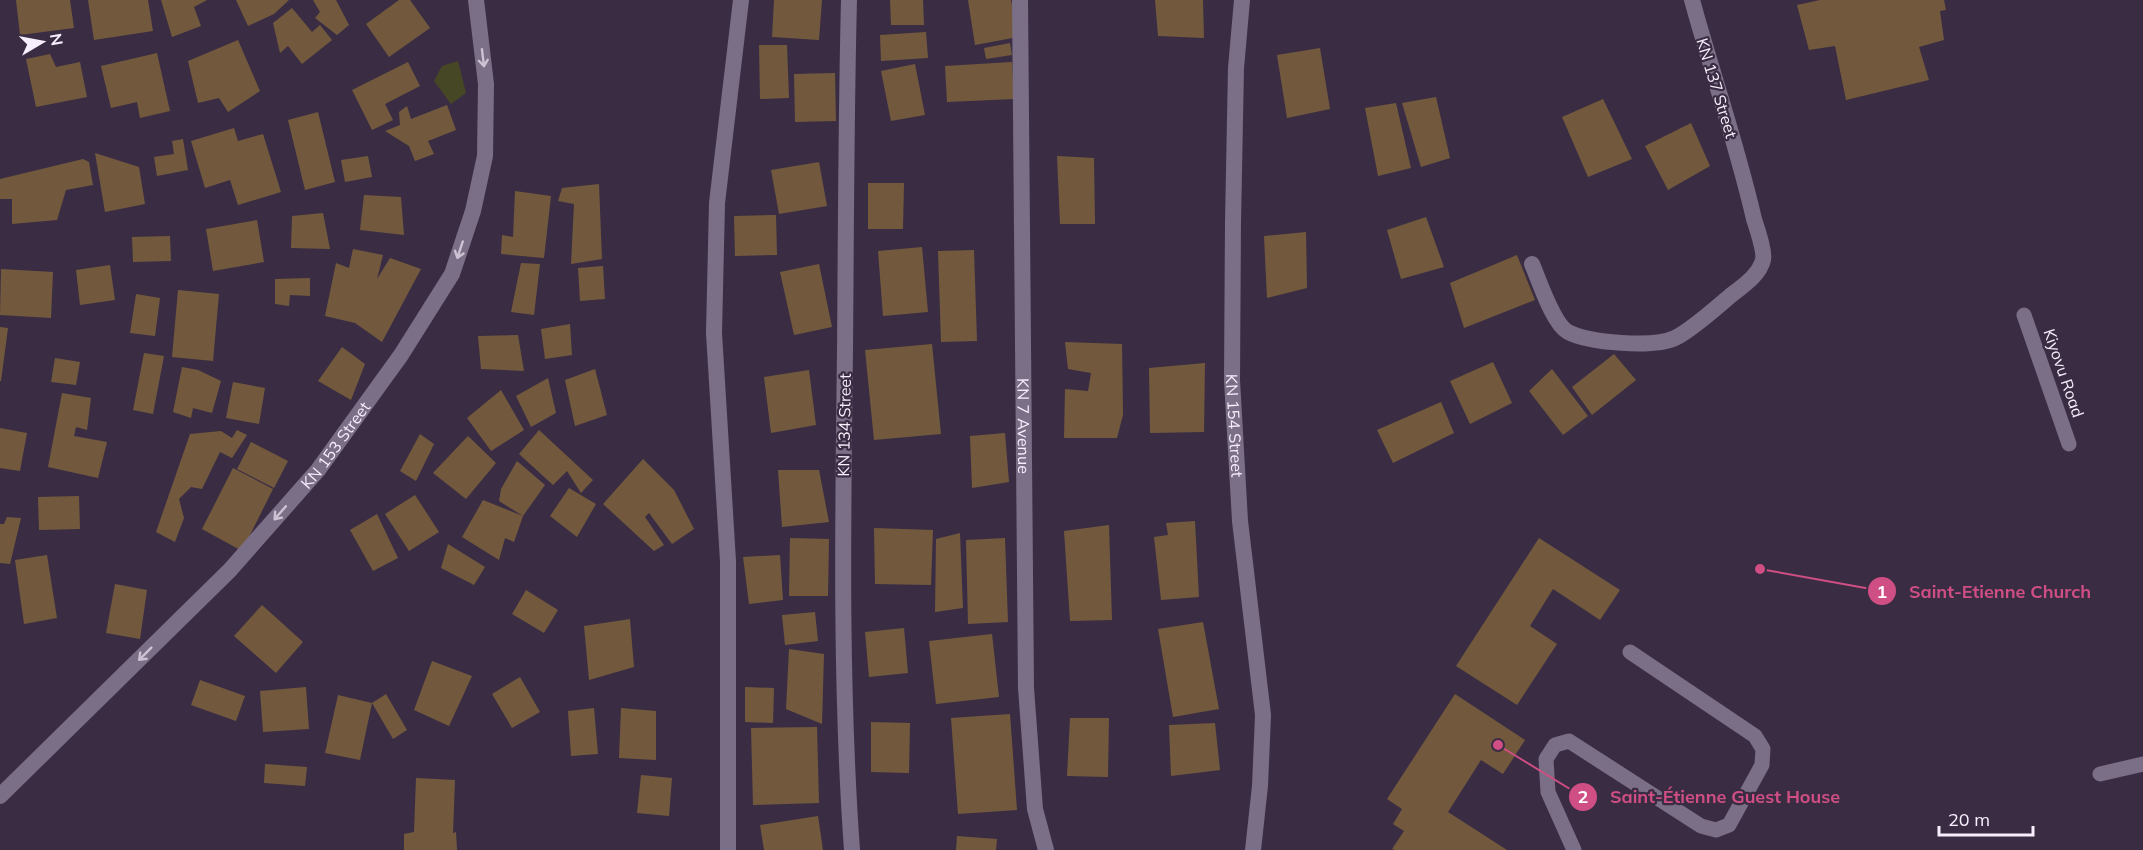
<svg xmlns="http://www.w3.org/2000/svg" width="2143" height="850" font-family="Mulish,sans-serif">
<rect width="100%" height="100%" fill="#3a2d43"/>
<path fill="#454725" d="M458,61L466,93L451,104L434,81L442,66Z"/>
<path fill="#72593d" d="M16,0H70L74,28L20,35Z
M88,0H148L153,31L94,40Z
M161,0H207L194,7L201,26L172,37Z
M236,0H289L274,14L248,26Z
M313,0H336L349,25L337,35L315,18L320,12Z
M399,0H410L430,28L389,57L366,24Z
M774,0H822L819,40L772,37Z
M890,0H923L924,25H891Z
M968,0H1011L1018,37L975,45Z
M1155,0H1203L1204,38L1158,36Z
M1820,0H1944L1946,10L1940,11L1944,40L1919,47L1929,80L1846,100L1835,46L1809,50L1797,5Z
M292,8L312,32L320,25L332,40L302,64L288,46L280,53L273,23Z
M926,32L928,58L881,61L880,35Z
M238,40L260,91L228,112L219,98L198,103L188,61Z
M1010,43L1012,55L986,59L984,48Z
M759,45H787L789,98L760,99Z
M1320,48L1330,109L1287,118L1277,55Z
M157,53L170,111L140,118L137,102L111,108L101,66Z
M50,54L56,67L80,62L87,97L36,107L26,59Z
M408,62L420,86L385,104L393,120L372,130L352,90Z
M1012,62L1014,99L947,102L945,66Z
M915,64L925,115L891,121L881,71Z
M835,73L836,121L795,122L794,74Z
M1436,97L1450,158L1421,167L1402,103Z
M1603,99L1632,159L1588,177L1562,117Z
M1396,103L1411,168L1378,176L1365,108Z
M447,105L456,130L428,141L434,154L415,161L409,146L385,131L400,125L399,112L407,106L411,119Z
M318,112L335,182L305,190L288,120Z
M1691,123L1710,166L1668,190L1645,146Z
M234,128L238,141L263,134L281,192L238,205L230,180L205,188L191,141Z
M183,139L188,170L157,176L154,157L174,154L172,141Z
M95,153L139,167L145,204L105,212Z
M368,156L372,177L345,182L341,160Z
M1057,156L1094,158L1095,224H1060Z
M83,159L89,162L93,185L66,190L57,220L12,224V199H0V179Z
M819,162L827,206L779,214L771,170Z
M868,183H904L903,229H868Z
M599,184L602,259L571,264L574,204L558,201L562,188Z
M515,191L551,196L544,258L501,254L502,235L513,237Z
M364,195L401,197L404,235L360,230Z
M323,213L330,249L291,248L292,216Z
M776,215L777,255L735,256L734,216Z
M1426,217L1444,267L1401,279L1387,230Z
M257,220L264,262L213,271L206,229Z
M1306,232L1307,288L1267,298L1264,236Z
M170,236L171,261L133,262L132,237Z
M922,247L928,312L883,316L878,251Z
M353,249L383,255L377,279L390,258L421,269L382,342L355,323L325,316L336,263L349,268Z
M974,250L977,341L941,342L938,251Z
M1517,255L1535,300L1464,328L1450,283Z
M521,263L540,264L534,315L511,312Z
M819,264L832,327L794,335L780,272Z
M110,265L115,300L80,305L76,270Z
M603,266L605,299L580,301L578,268Z
M1,269L53,272L51,318L0,315Z
M310,278V296L290,295L289,306L275,304V279Z
M178,290L219,294L213,361L172,357Z
M136,294L160,298L155,336L130,333Z
M570,324L572,355L545,359L541,329Z
M0,327L8,328L1,381H0Z
M518,335L524,371L481,369L478,336Z
M1065,342L1122,344L1123,415L1117,438H1064L1065,389L1088,391L1091,373L1068,369Z
M932,344L941,434L874,440L865,350Z
M342,347L365,364L351,400L318,381Z
M144,353L164,356L153,414L133,410Z
M1614,354L1636,380L1592,415L1572,387Z
M55,358L80,362L76,385L51,382Z
M1493,362L1512,403L1470,424L1450,381Z
M1205,363L1204,432L1150,433L1149,368Z
M182,367L198,370L221,381L212,413L193,408L191,418L173,412Z
M595,369L607,415L575,426L565,380Z
M1552,369L1588,416L1563,435L1529,391Z
M809,370L816,425L771,433L764,377Z
M548,378L556,413L531,427L516,396Z
M233,382L265,388L259,424L226,418Z
M501,390L524,430L491,451L467,418Z
M62,393L91,398L87,430L76,427L74,436L107,442L98,478L48,467Z
M1441,402L1454,433L1393,463L1377,430Z
M0,428L27,433L20,471L0,468Z
M237,430L247,435L232,458L220,452L202,489L191,487L179,499L184,518L175,542L156,532L190,434L221,431L232,438Z
M539,430L593,480L581,493L567,471L553,485L519,454Z
M1005,433L1009,482L972,488L970,436Z
M420,434L434,444L416,481L400,471Z
M468,436L496,463L466,499L433,473Z
M251,442L288,461L274,488L237,469Z
M643,459L674,490L694,529L672,544L649,513L645,517L664,545L654,551L603,504Z
M517,461L545,485L523,516L499,501L501,489Z
M233,468L273,489L242,551L202,529Z
M778,470H819L829,522L782,527Z
M569,488L596,504L577,537L550,516Z
M415,495L439,532L409,551L385,514Z
M79,496L80,529L39,530L38,497Z
M483,500L523,516L514,542L505,538L499,560L462,537Z
M377,514L398,558L373,571L350,530Z
M7,517L21,518L10,564L0,563V524H4Z
M1195,521L1199,597L1161,600L1154,537L1168,535L1166,523Z
M1109,525L1112,620L1070,621L1064,531Z
M874,528L933,530L931,585L875,584Z
M960,533L963,608L935,612L936,539Z
M790,538L829,539L828,596H789Z
M1005,538L1008,622L968,624L966,540Z
M1539,538L1620,590L1600,620L1553,589L1530,626L1557,644L1517,705L1456,666Z
M448,544L485,567L474,585L441,568Z
M47,555L57,618L24,624L15,560Z
M780,555L783,600L749,604L743,557Z
M115,584L147,590L140,639L106,633Z
M526,590L558,610L544,633L512,614Z
M262,605L303,642L276,673L234,636Z
M815,612L818,641L785,645L782,615Z
M630,619L634,667L589,680L584,626Z
M1203,622L1219,709L1173,717L1158,629Z
M904,628L908,673L869,677L865,632Z
M992,634L999,697L936,704L929,641Z
M789,649L824,654L822,724L786,709Z
M432,661L472,676L449,726L414,710Z
M520,677L540,712L512,728L492,694Z
M200,680L245,696L236,721L191,705Z
M306,687L309,729L263,732L260,691Z
M745,687L774,688L773,723L745,722Z
M386,694L407,730L393,739L372,703L360,760L325,753L338,695L372,703Z
M1455,694L1525,740L1503,774L1481,760L1448,812L1507,850H1395L1392,849L1404,831L1393,824L1402,809L1387,799Z
M594,708L598,754L571,756L568,711Z
M621,708L656,711V760L619,758Z
M1010,714L1017,810L958,814L951,718Z
M1070,718H1109L1108,777L1067,776Z
M871,722L910,723L909,773L871,772Z
M1215,723L1220,770L1171,776L1169,725Z
M817,727L819,803L753,805L751,728Z
M265,764L307,767L305,786L264,783Z
M641,775L672,778L669,816L637,813Z
M416,778L455,780L453,833L456,832L457,850H404V834L414,832Z
M818,816L823,850H764L760,825Z
M957,836L997,839L996,850H956Z"/>
<g fill="none" stroke-linecap="round" stroke-linejoin="round">
<path stroke="#7b6e87" stroke-width="15" d="M2024,315L2069,444
M2100,774L2143,764
M1574,850L1548,792L1546,759L1555,745L1569,741L1701,826L1716,830L1729,825L1762,765L1763,749L1755,736L1630,652"/>
<g stroke="#7b6e87" stroke-width="16">
<path d="M849,0C846,117 846,233 845,350C843,517 840,684 852,850"/>
<path id="s1" d="M1242,0L1236,68L1233,223L1232,380L1240,521L1263,715L1260,786L1253,850"/>
<path d="M1532,264C1539,280 1553,324 1568,332C1589,343 1654,348 1675,338C1690,331 1716,308 1730,296C1741,287 1759,276 1763,260C1765,251 1757,229 1754,219C1737,145 1712,73 1692,0"/>
<path id="s2" d="M0,796L230,570L318,470L401,355L452,274L473,211L485,156L486,84L476,0"/>
<path d="M728,850V561L714,333L717,203L741,0"/>
</g>
<path stroke="#7b6e87" stroke-width="16" id="s3" d="M1020,0L1026,688L1035,809L1046,850"/>
</g>
<defs><path id="oneway-shaft" d="M-6 0H5M1.5-3L5.5 0L1.5 3" fill="none" stroke-width="1.6" stroke-linecap="round" stroke-linejoin="round" transform="scale(1.5)"/></defs>
<g stroke="#ccc2d4">
<use href="#oneway-shaft" transform="translate(483 58) rotate(83)"/>
<use href="#oneway-shaft" transform="translate(460 250) rotate(108)"/>
<use href="#oneway-shaft" transform="translate(280 513) rotate(131)"/>
<use href="#oneway-shaft" transform="translate(145 654) rotate(135)"/>
</g>
<g text-anchor="middle" stroke-width="4.5" stroke-linejoin="round" paint-order="stroke">
<g font-size="16" fill="#f7effd" stroke="#3a2d43">
<text transform="translate(1717 88) rotate(73)" y="6">KN 137 Street</text>
<text transform="translate(2064 373) rotate(71)" y="6">Kiyovu Road</text>
<text transform="translate(844 425) rotate(-89)" y="6">KN 134 Street</text>
<text dy="6" stroke="none"><textPath href="#s3" startOffset="426">KN 7 Avenue</textPath></text>
<text dy="6" stroke="none"><textPath href="#s1" startOffset="426">KN 154 Street</textPath></text>
<text dy="6" stroke="none"><textPath href="#s2" startOffset="486">KN 153 Street</textPath></text>
</g>
</g>
<path fill="none" stroke="#cf4e84" stroke-width="2" d="M1760 569L1882 591M1498 745L1583 797"/>
<g fill="#cf4e84" stroke="#3a2d43" stroke-width="2">
<circle cx="1760" cy="569" r="6"/>
<circle cx="1498" cy="745" r="6"/>
<circle cx="1882" cy="591" r="15"/>
<circle cx="1583" cy="797" r="15"/>
</g>
<g font-size="18" text-anchor="middle" font-weight="bold" fill="#fff">
<text x="1882" y="598">1</text>
<text x="1583" y="803">2</text>
</g>
<g font-size="18" text-anchor="middle" font-weight="bold" fill="#cf4e84" stroke="#3a2d43" stroke-width="4.5" stroke-linejoin="round" paint-order="stroke">
<text x="2000" y="598">Saint-Etienne Church</text>
<text x="1725" y="803">Saint-Étienne Guest House</text>
</g>
<g transform="translate(42 42) rotate(80)" stroke="#3a2d43" stroke-width="4.5" paint-order="stroke">
<path d="M0-4.5L10 22L0 15L-10 22Z" fill="#f7effd"/>
<text y="-9" font-size="16" font-weight="bold" text-anchor="middle" fill="#f7effd">N</text>
</g>
<path d="M1939 826v9h94v-9" fill="none" stroke="#f7effd" stroke-width="3"/>
<text x="1948" y="826" font-size="18" fill="#f7effd" stroke="#3a2d43" stroke-width="4.5" paint-order="stroke">20 m</text>
</svg>
